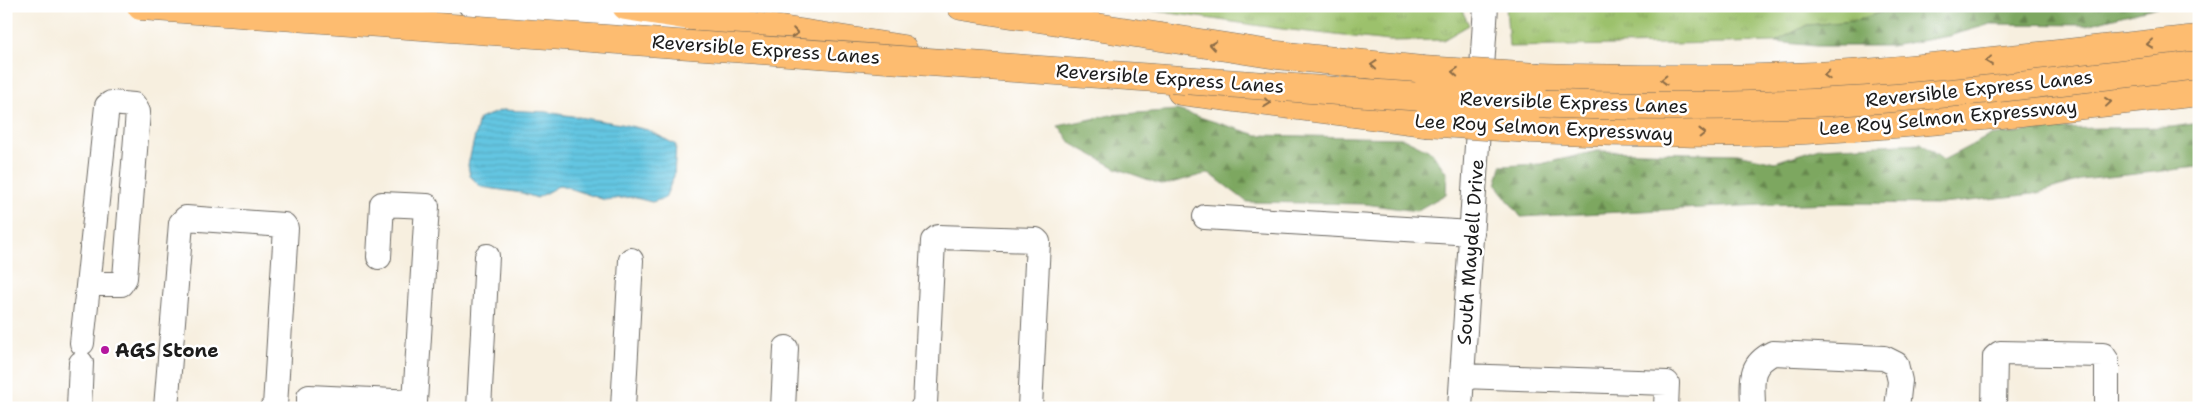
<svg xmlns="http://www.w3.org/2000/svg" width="2205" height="414" font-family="'Shantell Sans',sans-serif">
<defs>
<pattern id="grass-tufts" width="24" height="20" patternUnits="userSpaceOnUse" patternTransform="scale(1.25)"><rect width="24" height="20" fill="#9cc16c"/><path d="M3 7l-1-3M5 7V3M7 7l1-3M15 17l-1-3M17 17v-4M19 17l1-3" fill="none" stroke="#86a55d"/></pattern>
<pattern id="forest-firs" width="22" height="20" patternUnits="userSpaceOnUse" patternTransform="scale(1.25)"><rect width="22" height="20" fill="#7da760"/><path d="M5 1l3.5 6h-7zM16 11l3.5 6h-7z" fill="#66874e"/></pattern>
<pattern id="water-rules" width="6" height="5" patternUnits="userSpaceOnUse" patternTransform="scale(1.25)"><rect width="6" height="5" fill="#64c6e2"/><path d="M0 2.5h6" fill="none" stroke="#56aac1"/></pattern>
</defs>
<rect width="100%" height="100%" fill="#fff"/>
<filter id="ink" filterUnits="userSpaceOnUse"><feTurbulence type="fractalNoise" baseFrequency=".02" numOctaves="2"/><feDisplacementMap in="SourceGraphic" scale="10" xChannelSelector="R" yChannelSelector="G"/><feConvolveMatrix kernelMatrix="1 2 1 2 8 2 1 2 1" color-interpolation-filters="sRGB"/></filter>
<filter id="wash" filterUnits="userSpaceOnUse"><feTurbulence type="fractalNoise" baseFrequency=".0096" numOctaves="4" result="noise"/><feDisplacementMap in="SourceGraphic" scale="20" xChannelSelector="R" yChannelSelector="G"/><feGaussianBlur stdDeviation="1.12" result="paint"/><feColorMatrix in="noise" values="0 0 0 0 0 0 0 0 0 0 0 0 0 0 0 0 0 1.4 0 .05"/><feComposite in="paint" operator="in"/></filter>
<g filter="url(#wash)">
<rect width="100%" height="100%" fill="#f7efdf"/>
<path fill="url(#grass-tufts)" stroke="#5c6e44" d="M1121,6H1460L1469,25L1443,40L1389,41L1282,29Z
M1506,6H1899L1855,21L1807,25L1775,42L1509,47Z"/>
<path fill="url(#forest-firs)" stroke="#4c623e" d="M1900,6H2161L2086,25L1991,24L1949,36L1891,46H1816L1775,42L1807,25L1854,21Z
M1177,110L1257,135L1403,138L1432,152L1447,174L1446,194L1416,211L1365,204L1247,202L1209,173L1163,185L1118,169L1072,144L1058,126L1111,115Z
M2199,123V167L2081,180L2034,194L1942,204L1841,203L1762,205L1521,217L1496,185L1501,166L1541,164L1597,151L1738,154L1775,162L1819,148L1921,143L1943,160L1989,136L2042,129L2172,127Z"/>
<path fill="url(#water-rules)" stroke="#40717f" d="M502,110L547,112L621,124L648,130L676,145L674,176L665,198L652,202L632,197L605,200L560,185L537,198L522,193L481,187L470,176L468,165L479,119Z"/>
</g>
<g filter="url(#ink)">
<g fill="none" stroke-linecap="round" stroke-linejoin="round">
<defs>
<path id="minor" d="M471,6L676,26
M1205,217L1472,233
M379,257L382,204L427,206L415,402
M82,343L107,106L111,103L134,105L138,112L125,278L121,284H89
M1462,376L1667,383L1666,408
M79,408L81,363
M166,408L181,223L186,218L284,225L286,228L275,406L272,408
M309,408V397L415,402V408
M479,408L487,256
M623,408L631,260
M783,408L786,348
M922,408L925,404L933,241L938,237L1036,240L1038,242L1030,408
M1460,408L1486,6
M1753,408C1753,382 1747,366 1773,353L1884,358L1896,364L1900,381L1897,408
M1994,408L1995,357L2000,353L2103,355L2107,361V408"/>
<path id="highway" d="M626,6L903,49
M961,6L1277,55L1422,70
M1539,77C1647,80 1756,81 1864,73C1976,64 2087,50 2199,39
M1181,91L1425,122
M1531,129C1633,133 1735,135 1837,128C1958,121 2078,105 2199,92"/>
</defs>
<use href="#minor" stroke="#696660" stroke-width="26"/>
<use href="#highway" stroke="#696660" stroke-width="29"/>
<use href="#minor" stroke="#fff" stroke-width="24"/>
<use href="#highway" stroke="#fdbc70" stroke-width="28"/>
<defs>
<path id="highway-bridge" d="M141,6L1451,99C1584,107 1717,109 1850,101C1966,94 2083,78 2199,65
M1422,70L1539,77
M1425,122L1531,129"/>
</defs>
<use href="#highway-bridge" stroke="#696660" stroke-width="29" stroke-linecap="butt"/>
<use href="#highway-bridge" stroke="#fdbc70" stroke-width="28"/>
</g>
<defs><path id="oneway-chevron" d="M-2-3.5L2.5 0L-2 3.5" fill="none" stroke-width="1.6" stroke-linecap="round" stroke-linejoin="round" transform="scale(1.25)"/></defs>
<g stroke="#8c6c46">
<use href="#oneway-chevron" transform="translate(795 33) rotate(9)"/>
<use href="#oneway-chevron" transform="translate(2150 44) rotate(174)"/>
<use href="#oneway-chevron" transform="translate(1213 45) rotate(-171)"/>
<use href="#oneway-chevron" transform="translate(1989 61) rotate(174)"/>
<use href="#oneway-chevron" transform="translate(1374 65) rotate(-175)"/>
<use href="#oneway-chevron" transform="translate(1455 72) rotate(-176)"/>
<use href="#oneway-chevron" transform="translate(1827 75) rotate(177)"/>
<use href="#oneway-chevron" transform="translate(1664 80) rotate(179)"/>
<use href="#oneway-chevron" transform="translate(2108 102) rotate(-6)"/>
<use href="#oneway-chevron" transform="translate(1267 103) rotate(7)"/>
<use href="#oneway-chevron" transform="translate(1702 133) rotate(-1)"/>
</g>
</g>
<circle fill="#b5179e" stroke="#fff" stroke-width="2" cx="105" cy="350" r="5"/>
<g text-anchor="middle" stroke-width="5" stroke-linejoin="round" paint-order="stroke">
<g font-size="19" fill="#1c1c1c" stroke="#fff">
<text transform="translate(766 49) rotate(4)" y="7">Reversible Express Lanes</text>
<text transform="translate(1170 78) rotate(4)" y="7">Reversible Express Lanes</text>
<text transform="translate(1979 88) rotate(-6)" y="7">Reversible Express Lanes</text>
<text transform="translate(1574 102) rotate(2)" y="7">Reversible Express Lanes</text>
<text transform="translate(1948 117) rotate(-5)" y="7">Lee Roy Selmon Expressway</text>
<text transform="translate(1544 127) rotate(3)" y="7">Lee Roy Selmon Expressway</text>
<text transform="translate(1470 252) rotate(-86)" y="7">South Maydell Drive</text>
</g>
<g font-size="19" font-weight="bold" fill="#1c1c1c" stroke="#fff" text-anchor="start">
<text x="115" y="357">AGS Stone</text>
</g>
</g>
<rect width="2205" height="414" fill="none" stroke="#fff" stroke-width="25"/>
</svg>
